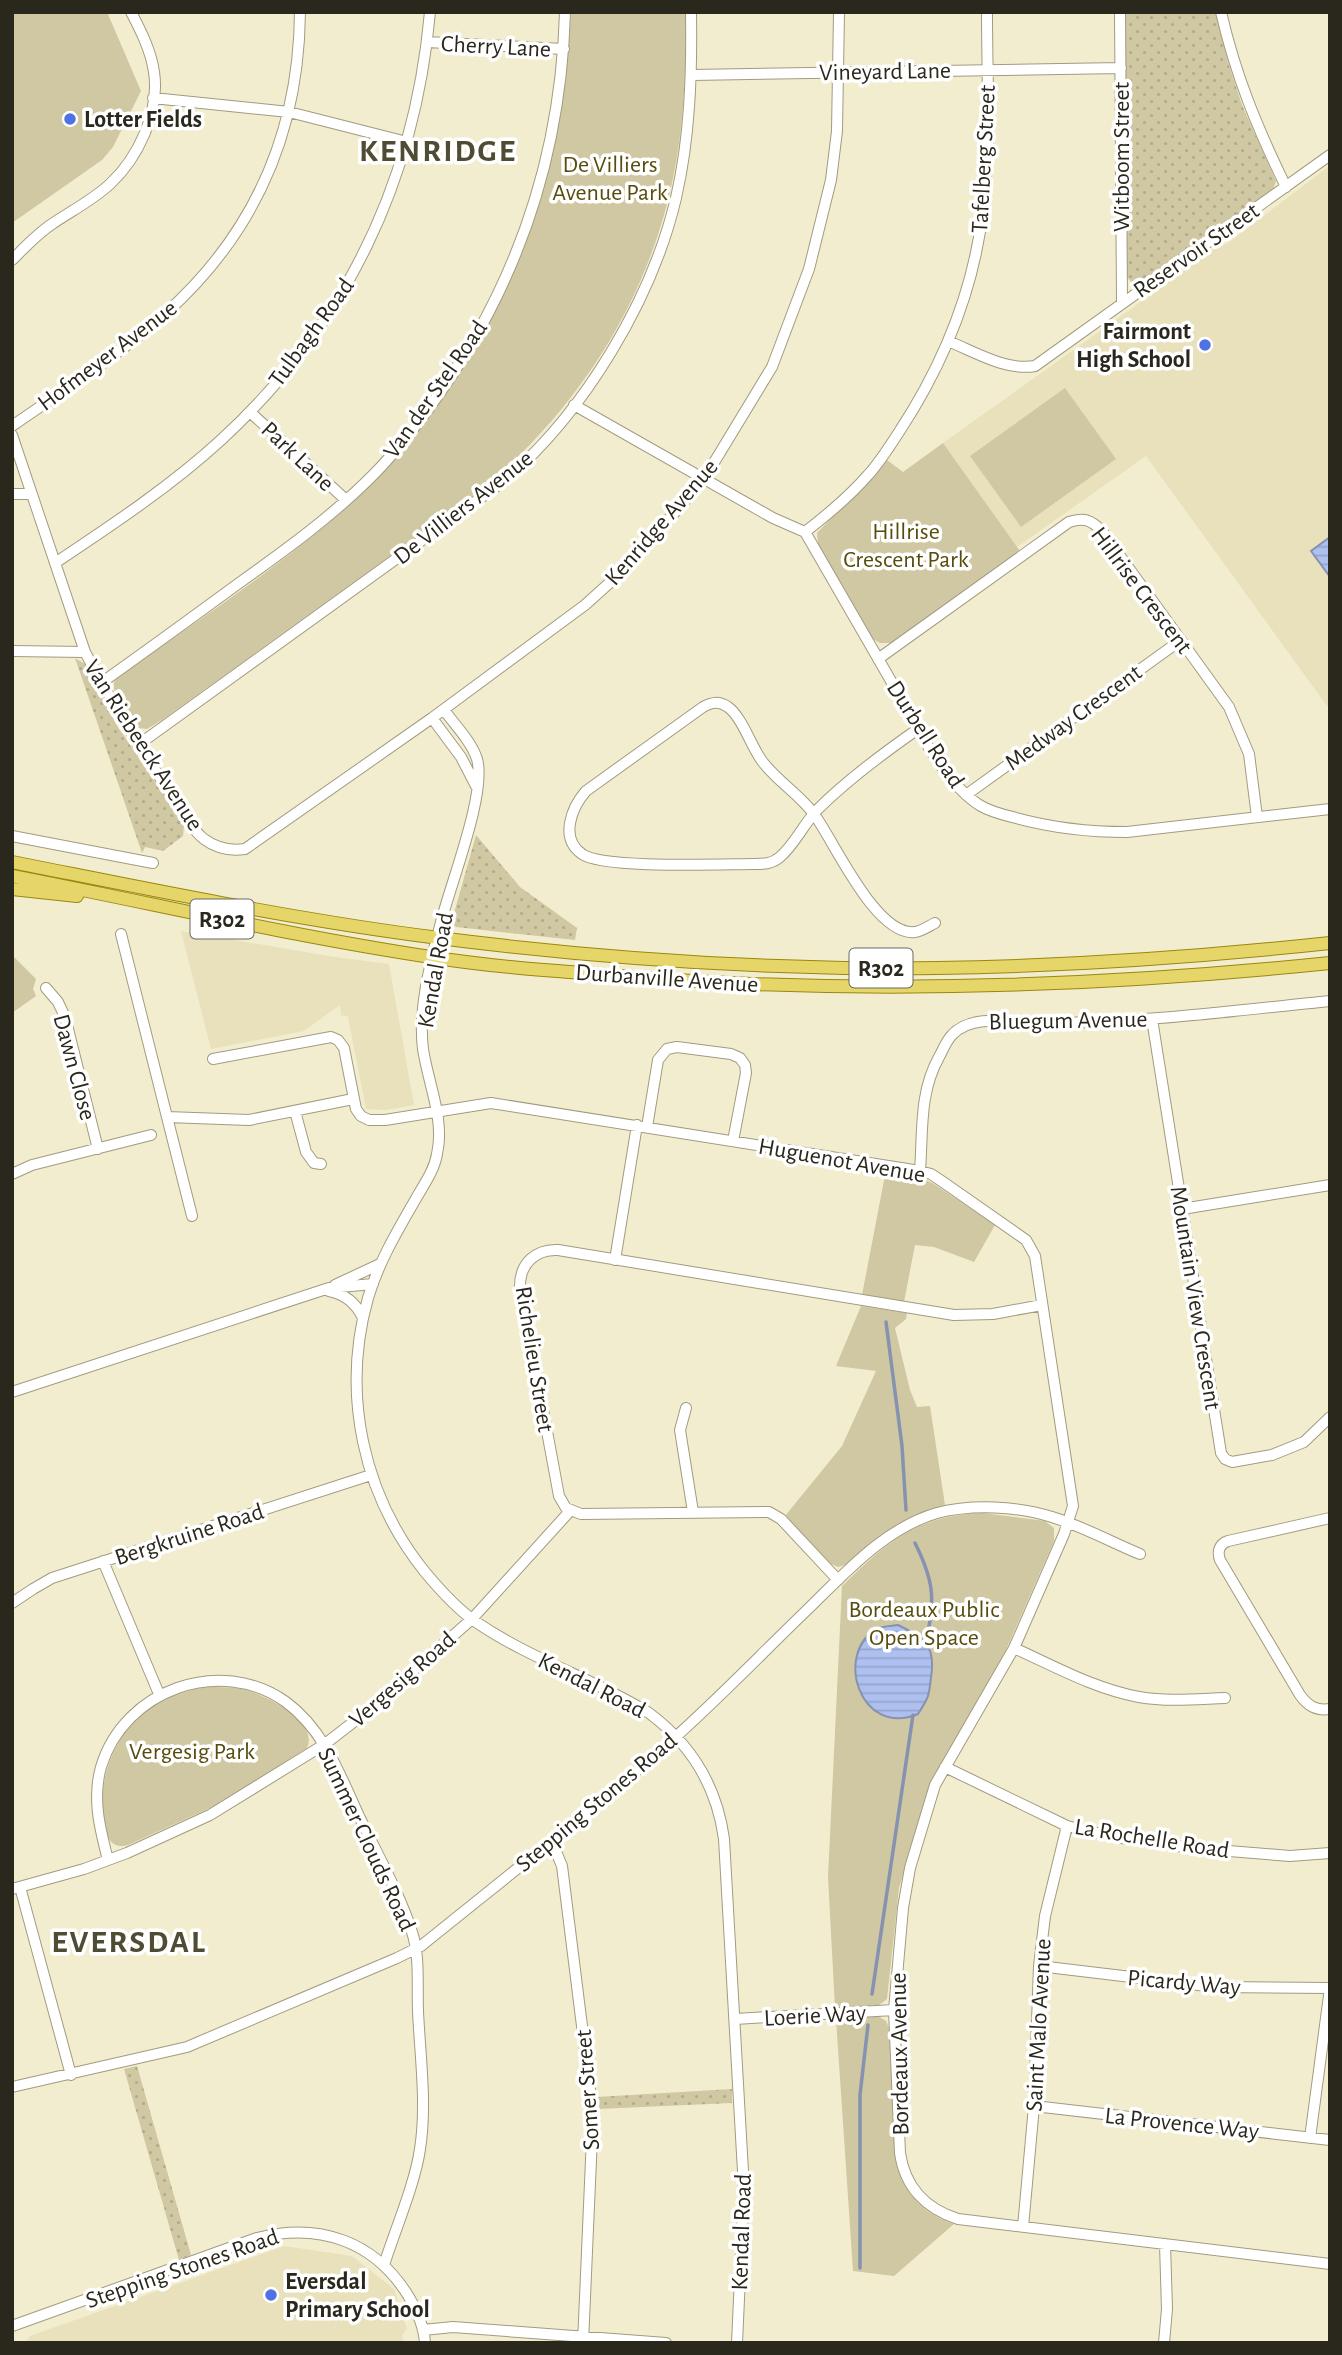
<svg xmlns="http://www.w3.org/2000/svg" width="1342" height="2355" font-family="'Alegreya Sans',sans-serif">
<defs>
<pattern id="grass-dots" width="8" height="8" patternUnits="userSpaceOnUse" patternTransform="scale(1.75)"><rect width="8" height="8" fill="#cfc8a2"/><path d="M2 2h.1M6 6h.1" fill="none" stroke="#b2ac8b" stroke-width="1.8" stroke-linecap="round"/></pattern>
<pattern id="water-rules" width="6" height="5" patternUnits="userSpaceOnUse" patternTransform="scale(1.75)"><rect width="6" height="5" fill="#adc0ef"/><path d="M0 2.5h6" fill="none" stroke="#95a5cc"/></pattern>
</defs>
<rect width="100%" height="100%" fill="#f3edd0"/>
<path fill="#e8e1bc" d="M1328,167L1330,169V710L1146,456L1017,547L943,443L1219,246L1228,243Z
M181,931L335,957L389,964L414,1105L386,1110L366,1109L348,1017L341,1015L340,1005L304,1031L211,1049Z
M284,2246L352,2256L394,2289L407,2329L402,2335L403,2343H26L30,2336Z"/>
<path fill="url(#grass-dots)" d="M1125,12H1216L1228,62L1242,105L1276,181L1273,190L1138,285L1132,283L1127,277Z
M75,658L85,664L116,724L184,825L183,836L163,851L145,847L142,853Z
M476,835L520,887L577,928L575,940L456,927L453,924V917Z
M137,2066L191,2255L179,2260L124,2069Z
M732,2089V2103L598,2109L597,2097Z"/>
<path fill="#cfc8a2" d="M12,12H107L141,91L113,147L102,160L12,223Z
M571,12H686C686,58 685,105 678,150C658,286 584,405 479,492L162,720L147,729L138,728L114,689V682L118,677C187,628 258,581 324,527C353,504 377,476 402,448C510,322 562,178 571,12Z
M1065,388L1116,459L1021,527L970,456Z
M943,443L1020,551L892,643H880L873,639L818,544L817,533L887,460L903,472Z
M12,955L36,979L33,989L36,996L12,1013Z
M886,1170L924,1179L934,1184L995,1225L974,1262L934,1247L915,1245L904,1302L862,1295Z
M861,1306L907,1313L906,1319L895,1328L910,1390L917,1407L930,1406L945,1505C902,1516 878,1538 845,1565L838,1567L829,1563L785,1516L842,1446L876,1371L836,1366Z
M983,1513L1045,1521L1054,1528V1541L1005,1652L931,1782L899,1888L887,1999L879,2005L835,2008L828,1877L842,1586C887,1542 917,1515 983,1513Z
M208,1687C221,1687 234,1687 246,1690C267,1696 319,1721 307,1748L219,1804L128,1845C94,1855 101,1785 108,1766C113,1751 121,1736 132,1724C152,1702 179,1691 208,1687Z
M878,2016L886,2021L889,2028L895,2158C902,2191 922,2214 954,2224L894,2276L853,2271L836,2019Z"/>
<path fill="url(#water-rules)" stroke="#8692b0" stroke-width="2" d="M1330,537V577L1311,551Z
M898,1625C925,1638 936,1646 931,1677C929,1696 929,1697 918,1714C859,1738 834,1652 877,1629C882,1626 892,1626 898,1625Z"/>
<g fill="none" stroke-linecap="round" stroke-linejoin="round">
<path stroke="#8692b0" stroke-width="3.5" d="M886,1322L902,1446L906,1510
M915,1543C936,1585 934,1599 926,1645
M872,1994L913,1715
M860,2268V2095L868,2025"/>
<defs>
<path id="minor" d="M1120,12L1122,302
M1221,12C1236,77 1257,127 1286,187
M427,42L564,49
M692,75L1121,68
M153,98L289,112L407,142
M12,260C25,247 37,234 52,224C71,211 93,200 110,184C138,158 160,112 154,72C151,51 141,31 131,12
M948,341C975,352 1006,371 1035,366L1330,155
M574,405L773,518L805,532
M250,412L346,500
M12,426C64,390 119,355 166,313C256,232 299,132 300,12
M12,435L85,652C111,702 141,749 172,796C182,810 191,829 204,839C216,848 231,851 245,849L432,718L585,605L626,568L704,479L772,367L809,269L831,180L837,131L839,12
M12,494H32
M805,532C834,582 862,631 891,681C912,718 943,783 981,806C991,812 1004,815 1016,818C1053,828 1088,832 1127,832L1330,809
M805,532C827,515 849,497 868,475C880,462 889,447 899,432C943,365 974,289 983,210C991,144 987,78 987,12
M55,563C112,525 171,486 221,440C346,325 415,180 430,12
M12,651L85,652
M878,659L1069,522C1084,517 1091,520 1102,531L1229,707L1249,754L1257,817
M101,683C146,651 190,619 235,586C284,551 333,516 375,473C394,454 410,433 426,412C514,294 561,159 565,12
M444,710C455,725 471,741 477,759C487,794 449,887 440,926C430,965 418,1009 423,1049C428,1083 445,1120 437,1154C434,1172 422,1187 414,1202C396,1233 378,1264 368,1298C341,1394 363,1495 425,1572C440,1590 457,1609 476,1622C530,1659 594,1679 649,1713C692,1745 717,1787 724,1839L744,2189L737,2343
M432,718L461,757L476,786
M918,729C882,754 848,779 817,810C803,825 795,844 780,857C772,864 764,864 754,864C724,864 602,869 582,854C559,838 572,807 586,791L703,707C712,702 719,701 728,707C742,717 751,746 762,761C777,781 799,794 814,814C834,841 876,937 915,932C922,931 929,926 935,923
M138,745L504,481C584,413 652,300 676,198C690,137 692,74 691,12
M966,795L1181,640
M12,836L153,863
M121,934L167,1117
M46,988L58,1002L65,1017L98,1149
M1152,1019L1221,1453L1225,1459L1232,1462L1272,1455L1304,1442L1330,1417
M213,1059L331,1037L338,1040L344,1048L356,1109L361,1116L369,1120H385L491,1103L920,1171L931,1174L943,1182L1026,1240L1035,1256L1073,1506L1064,1534L1014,1648L935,1785L910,1868L903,1908L894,2010L900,2153C905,2187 926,2209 958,2219L1330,2264
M295,1111L306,1152L314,1163L321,1164
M647,1127L658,1060L667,1049L677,1047L731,1054L740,1058L745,1065L746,1073L733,1141
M920,1171C923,1131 919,1093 939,1057C943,1050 946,1041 952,1035C971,1014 1009,1022 1034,1023C1133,1024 1231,1011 1330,1001
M12,1174L32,1165L151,1135
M1182,1209L1330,1185
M192,1216L167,1117L249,1120L353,1099
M615,1260L637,1125
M335,1285L380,1264
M329,1291C345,1294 356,1303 363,1318
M12,1392L329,1288L373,1284
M686,1408L680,1430L693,1512
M1330,1518L1228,1541C1219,1544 1217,1552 1220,1560L1300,1695C1308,1706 1316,1711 1330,1709
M103,1561L159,1694
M838,1580L781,1519L769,1512L581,1514L566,1508L559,1496L520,1286C520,1263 536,1249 558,1250L954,1315L993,1314L1042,1305
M12,1603L33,1589L52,1578L371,1475
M1014,1648C1054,1666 1095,1689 1139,1697C1168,1702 1197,1699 1225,1698
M945,1767L1067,1826L1115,1837L1192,1848L1290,1856L1330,1853
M547,1843L557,1854L562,1866L593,2114L583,2343
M108,1860C100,1829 92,1799 101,1767C124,1690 220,1655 286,1702C324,1730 340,1775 359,1816C377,1854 399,1892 412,1932C420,1956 417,1985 418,2011C420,2056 427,2104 420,2149C415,2184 395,2230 384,2265
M20,1887L71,2075
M12,1889L84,1869L127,1853L210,1815L325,1744L360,1717L472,1619L570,1511
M1039,1966L1215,1987L1330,1988L1310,2138
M735,2019L894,2010
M12,2087L187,2047L397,1958L421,1946C499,1883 578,1821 654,1756C708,1710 757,1658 807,1610C845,1573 885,1528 937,1513C972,1504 1018,1506 1052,1517C1082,1526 1111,1542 1140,1554
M1034,2106L1330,2140
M1023,2227L1034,2106L1039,1966L1045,1916L1067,1826
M12,2326L257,2238C319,2222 375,2241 409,2297C417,2311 424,2326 425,2343
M423,2330L453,2327L666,2343
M1164,2343L1167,2309L1165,2244"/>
<path id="major" d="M12,862C154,890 296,920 439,938C604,959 771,970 937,968C1069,966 1199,957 1330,943
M12,876C152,903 291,936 431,957C486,966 542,970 597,974C842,996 1086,988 1330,963
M12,889L77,896"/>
</defs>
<use href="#minor" stroke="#a19b80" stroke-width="12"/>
<use href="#major" stroke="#99870e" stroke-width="14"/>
<use href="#minor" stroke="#fff" stroke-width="10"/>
<use href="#major" stroke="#e6d66a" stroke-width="12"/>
</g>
<g fill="#4e71e5" stroke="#fff" stroke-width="2.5">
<circle cx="70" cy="119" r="7"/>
<circle cx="1205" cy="345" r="7"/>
<circle cx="271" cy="2295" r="7"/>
</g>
<g text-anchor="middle" stroke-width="7" stroke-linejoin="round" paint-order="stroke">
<g fill="#fff" stroke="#6a6861" stroke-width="2">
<rect x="190.5" y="899.5" width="63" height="39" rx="5"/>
<rect x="849.5" y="948.5" width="63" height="39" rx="5"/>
</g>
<g font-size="23" font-weight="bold" fill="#2a281d">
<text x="222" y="927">R302</text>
<text x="881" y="976">R302</text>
</g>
<g font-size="24" fill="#2a281d" stroke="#fff">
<text transform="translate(496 46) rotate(3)" y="8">Cherry Lane</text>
<text transform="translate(885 71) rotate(-1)" y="8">Vineyard Lane</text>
<text transform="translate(1121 157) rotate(-90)" y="8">Witboom Street</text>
<text transform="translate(983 159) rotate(-87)" y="8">Tafelberg Street</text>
<text transform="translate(1196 250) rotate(-35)" y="8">Reservoir Street</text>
<text transform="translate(311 332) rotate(-54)" y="8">Tulbagh Road</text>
<text transform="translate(107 355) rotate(-37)" y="8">Hofmeyer Avenue</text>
<text transform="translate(435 389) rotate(-55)" y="8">Van der Stel Road</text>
<text transform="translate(298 456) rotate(43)" y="8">Park Lane</text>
<text transform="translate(463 507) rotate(-38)" y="8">De Villiers Avenue</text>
<text transform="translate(661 522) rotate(-49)" y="8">Kenridge Avenue</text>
<text transform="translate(1142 590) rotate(53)" y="8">Hillrise Crescent</text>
<text transform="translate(1073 717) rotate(-36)" y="8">Medway Crescent</text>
<text transform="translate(926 734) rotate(57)" y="8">Durbell Road</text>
<text transform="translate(144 745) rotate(57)" y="8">Van Riebeeck Avenue</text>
<text transform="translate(435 970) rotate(-80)" y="8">Kendal Road</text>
<text transform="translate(667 978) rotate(4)" y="8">Durbanville Avenue</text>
<text transform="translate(1068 1020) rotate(-1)" y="8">Bluegum Avenue</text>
<text transform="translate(75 1067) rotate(75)" y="8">Dawn Close</text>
<text transform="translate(842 1160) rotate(10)" y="8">Huguenot Avenue</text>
<text transform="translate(1196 1298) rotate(81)" y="8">Mountain View Crescent</text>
<text transform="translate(535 1359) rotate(81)" y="8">Richelieu Street</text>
<text transform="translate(189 1534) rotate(-18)" y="8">Bergkruine Road</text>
<text transform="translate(402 1679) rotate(-41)" y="8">Vergesig Road</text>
<text transform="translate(592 1685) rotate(27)" y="8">Kendal Road</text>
<text transform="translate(596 1802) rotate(-40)" y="8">Stepping Stones Road</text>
<text transform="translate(1152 1838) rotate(9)" y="8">La Rochelle Road</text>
<text transform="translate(367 1839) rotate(65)" y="8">Summer Clouds Road</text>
<text transform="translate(1184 1982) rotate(5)" y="8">Picardy Way</text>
<text transform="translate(815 2015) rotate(-3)" y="8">Loerie Way</text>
<text transform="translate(1038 2025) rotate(-87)" y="8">Saint Malo Avenue</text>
<text transform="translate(899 2054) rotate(-91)" y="8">Bordeaux Avenue</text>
<text transform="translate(587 2090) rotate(-94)" y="8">Somer Street</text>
<text transform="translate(1182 2123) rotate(6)" y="8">La Provence Way</text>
<text transform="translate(741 2232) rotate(-88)" y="8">Kendal Road</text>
<text transform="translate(182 2268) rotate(-19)" y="8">Stepping Stones Road</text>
</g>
<g font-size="24" font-weight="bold" fill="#2a281d" stroke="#fff" text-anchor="start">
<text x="84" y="127">Lotter Fields</text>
<text x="1191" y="339" text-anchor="end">Fairmont<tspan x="1191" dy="28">High School</tspan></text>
<text x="285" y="2289">Eversdal<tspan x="285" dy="28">Primary School</tspan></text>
</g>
<g font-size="24" fill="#574c0c" stroke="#fff">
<text x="610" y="172">De Villiers<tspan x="610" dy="28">Avenue Park</tspan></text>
<text x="906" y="539">Hillrise<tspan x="906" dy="28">Crescent Park</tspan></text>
<text x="924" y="1617">Bordeaux Public<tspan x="924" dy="28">Open Space</tspan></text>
<text x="192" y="1759">Vergesig Park</text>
</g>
<g font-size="32" font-weight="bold" letter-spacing="2" fill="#504c33" stroke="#fff">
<text x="438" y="161">KENRIDGE</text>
<text x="129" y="1952">EVERSDAL</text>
</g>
</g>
<rect width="1342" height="2355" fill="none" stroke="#2a281d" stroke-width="28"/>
</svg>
